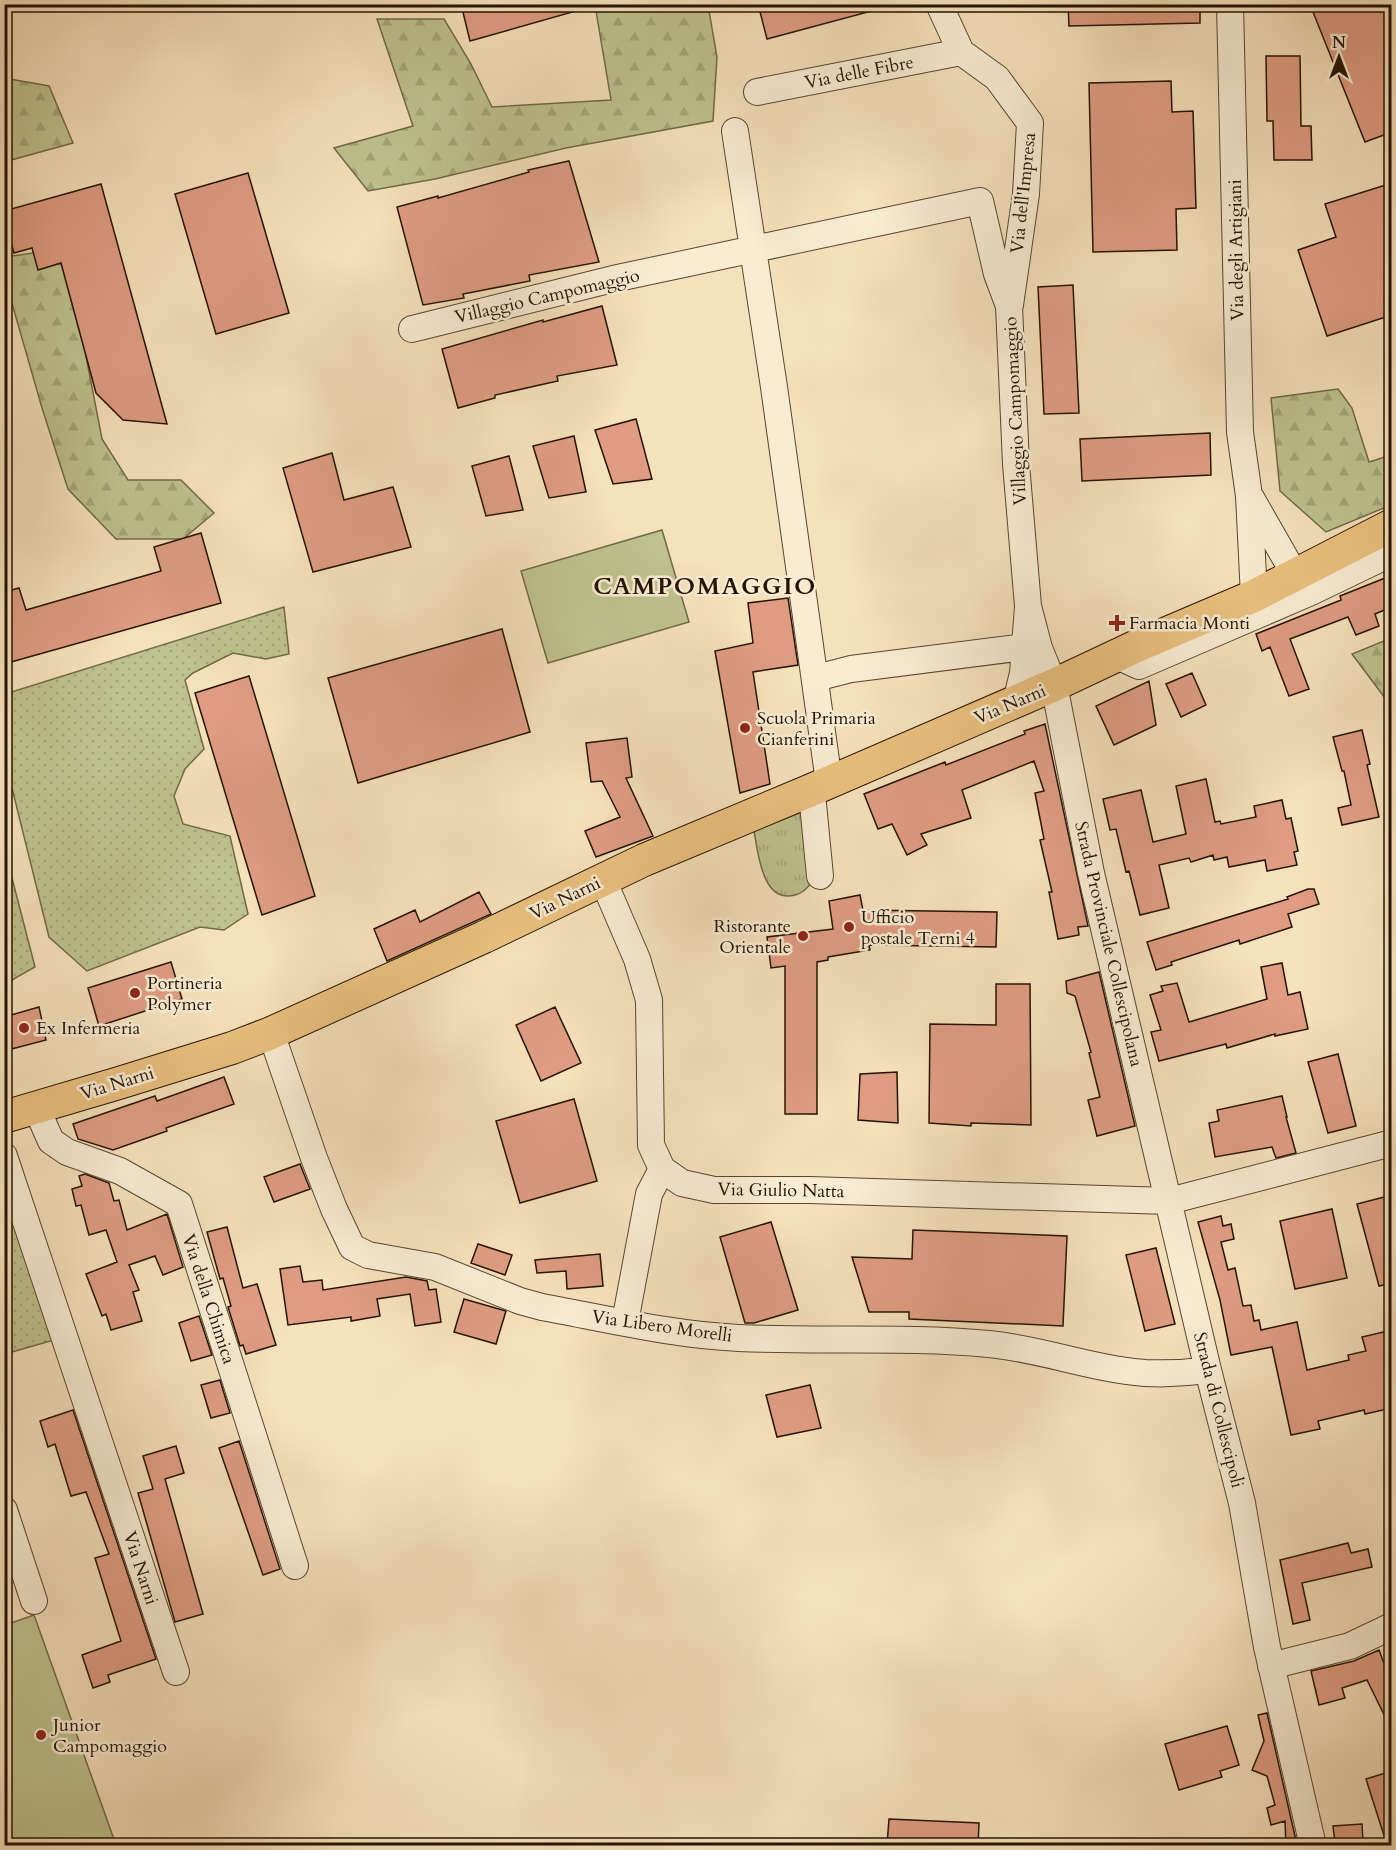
<svg xmlns="http://www.w3.org/2000/svg" width="1396" height="1850" font-family="Cardo,serif">
<defs>
<pattern id="grass-tufts" width="24" height="20" patternUnits="userSpaceOnUse" patternTransform="scale(1.5)"><rect width="24" height="20" fill="#bec28e"/><path d="M3 7l-1-3M5 7V3M7 7l1-3M15 17l-1-3M17 17v-4M19 17l1-3" fill="none" stroke="#a3a679"/></pattern>
<pattern id="forest-firs" width="22" height="20" patternUnits="userSpaceOnUse" patternTransform="scale(1.5)"><rect width="22" height="20" fill="#bec28e"/><path d="M5 1l3.5 6h-7zM16 11l3.5 6h-7z" fill="#a3a679"/></pattern>
<pattern id="park-dots" width="8" height="8" patternUnits="userSpaceOnUse" patternTransform="scale(1.5)"><rect width="8" height="8" fill="#bec28e"/><path d="M2 2h.1M6 6h.1" fill="none" stroke="#a3a679" stroke-width="1.8" stroke-linecap="round"/></pattern>
</defs>
<rect width="100%" height="100%" fill="#f5e1bb"/>
<filter id="stains"><feTurbulence type="fractalNoise" baseFrequency=".00333" numOctaves="4"/><feColorMatrix values="0 0 0 0 .2 0 0 0 0 .09 0 0 0 0 .02 0 0 0 .5 -.17"/></filter>
<radialGradient id="worn" r=".72"><stop offset=".6" stop-color="#630" stop-opacity="0"/><stop offset="1" stop-color="#630" stop-opacity=".3"/></radialGradient>
<path fill="url(#grass-tufts)" stroke="#716a48" stroke-width="1.5" d="M809,809L812,881C808,888 803,893 795,895C762,904 758,852 754,831Z"/>
<path fill="url(#forest-firs)" stroke="#716a48" stroke-width="1.5" d="M595,5H708L717,57L713,121L566,148L435,179L368,191L334,148L413,126L377,19H444L471,64L492,107L611,100Z
M4,78L49,86L73,143L11,160L5,140Z
M54,250L73,289L102,439L128,480H181L214,513L183,539H116L68,489L42,408L5,279V257Z
M1338,389L1352,408L1369,462L1391,455V505L1326,532L1280,491L1271,398Z
M1391,638V706L1352,654Z"/>
<path fill="url(#park-dots)" stroke="#716a48" stroke-width="1.5" d="M284,607L289,654L266,659L233,653L193,673L185,680L204,749L185,769L174,796L183,824L230,836L248,914L224,930L200,927L87,971L49,937L5,760V694Z
M4,847L35,967L5,984H4Z
M17,1214L54,1340L5,1354V1218Z"/>
<path fill="#bec28e" stroke="#716a48" stroke-width="1.5" d="M662,530L689,622L548,663L521,571Z
M34,1615L116,1845H5V1625Z"/>
<path fill="#df9c82" stroke="#241303" stroke-width="1.5" d="M461,4H583V9L470,41Z
M758,4H878L879,9L767,39Z
M1068,4H1200V23L1069,26Z
M1331,4H1392V132L1365,142L1313,12Z
M1266,56H1300L1301,126H1311L1312,160H1274L1273,121H1267Z
M1171,81L1172,112L1193,111L1196,208L1176,209L1177,250L1093,252L1089,83Z
M569,161L599,262L529,275L530,281L463,294L464,298L423,305L397,207L438,196V198L529,172L528,170Z
M248,173L289,313L216,334L175,194Z
M1392,183V315L1327,336L1298,250L1336,237L1325,204Z
M101,184L167,424L123,420L96,393L61,263L38,270L32,248L14,253L4,218V211Z
M1073,285L1079,413L1044,414L1038,287Z
M602,306L617,365L557,376L558,381L495,395V398L458,408L442,349L543,320V322Z
M636,419L652,479L613,484L595,430Z
M1210,433L1211,475L1082,481L1080,439Z
M574,436L586,492L549,498L533,446Z
M332,453L344,500L393,487L411,547L313,572L283,468Z
M509,456L523,510L486,516L472,466Z
M201,533L221,603L4,664V592L19,588L26,610L161,571L154,547Z
M1385,578L1392,594V607L1375,614L1379,626L1356,635L1348,617L1290,639L1309,689L1289,696L1270,647L1262,651L1256,634L1341,600L1340,596Z
M788,598L798,665L753,672L770,784L740,793L715,651L753,643L748,603Z
M502,629L530,732L358,783L328,678Z
M1192,673L1206,705L1181,717L1166,684Z
M249,676L315,896L262,915L195,693Z
M1149,681L1156,725L1114,745L1096,706Z
M1045,724L1088,926L1078,927L1079,935L1058,939L1049,892H1052L1040,840L1044,839L1035,793L1044,791L1034,761L962,790L971,818L921,834L927,845L907,855L892,824L878,829L864,794L945,762L946,765L1025,734L1024,731Z
M1362,730L1370,764L1367,765L1379,817L1342,825L1338,808L1351,805L1344,771H1342L1333,737Z
M627,738L632,777L626,778L653,836L596,857L585,831L620,817L602,781L591,782L586,743Z
M1206,779L1215,822L1220,821L1221,824L1256,817L1254,806L1282,800L1286,819L1291,818L1298,851L1294,852L1297,865L1267,871L1265,860L1229,867L1227,857L1214,860L1213,855L1191,862L1189,858L1159,865L1169,908L1140,915L1129,871L1126,872L1116,829L1110,830L1103,799L1141,790L1153,842L1186,834L1176,786Z
M1308,889H1314L1319,904L1288,914L1292,927L1240,944L1239,940L1171,962L1172,965L1156,970L1147,942L1288,899L1287,897Z
M479,892L491,914L387,961L374,929L415,910L420,922Z
M860,895L863,910L997,912L996,947L869,945L870,950L828,957V960L817,962V1114H785V966L771,968L767,937L833,929L829,901Z
M171,962L182,999L99,1026L88,988Z
M1282,963L1288,995L1300,992L1308,1029L1275,1036V1034L1227,1048L1226,1044L1159,1061L1151,1032L1161,1030L1150,995L1163,991L1161,986L1177,983L1189,1022L1267,999L1261,967Z
M1099,972L1135,1126L1097,1136L1088,1100L1100,1097L1089,1053L1091,1052L1075,996L1067,993L1066,981Z
M996,984H1030L1031,1125L971,1123V1126L929,1123L930,1024L996,1025Z
M39,1007L46,1040L4,1051V1017Z
M555,1007L581,1063L541,1081L516,1025Z
M1338,1054L1356,1126L1328,1133L1308,1062Z
M897,1072L898,1123L858,1120L860,1074Z
M224,1077L234,1104L166,1128L167,1131L113,1150L78,1139L73,1124L155,1096L157,1101Z
M1282,1096L1287,1117H1286L1296,1153L1276,1158L1272,1147L1215,1157L1209,1123L1219,1121L1217,1110Z
M574,1099L597,1181L520,1203L496,1121Z
M300,1164L310,1189L274,1202L264,1177Z
M85,1174L109,1183L114,1201L119,1200L127,1230L167,1214L183,1267L163,1275L155,1256L129,1265L139,1290L133,1292L142,1321L111,1330L106,1314L102,1316L86,1274L117,1262L106,1230L89,1235L81,1205L76,1206L72,1189L82,1186L79,1176Z
M1392,1195V1283L1379,1286L1357,1204Z
M1332,1209L1347,1278L1295,1289L1280,1221Z
M1221,1216L1223,1226L1231,1224L1234,1239L1221,1242L1228,1270L1235,1268L1243,1306L1251,1305L1254,1321L1259,1320L1261,1330L1297,1322L1307,1370L1349,1360L1348,1355L1366,1351L1362,1337L1392,1330V1408L1365,1414L1364,1410L1318,1421L1320,1429L1291,1435L1272,1347L1231,1355L1220,1300L1198,1222Z
M771,1222L798,1310L754,1323H745L720,1237Z
M227,1227L243,1288L257,1284L276,1345L246,1354L243,1345L240,1346L228,1307L231,1306L223,1278L220,1279L207,1232Z
M913,1230L1067,1236L1063,1326L909,1319V1312H869L852,1257L912,1259Z
M478,1244L512,1255L505,1275L471,1263Z
M1156,1248L1175,1324L1145,1331L1126,1255Z
M600,1254L603,1286L567,1289L566,1271L537,1273L535,1260Z
M300,1266L303,1282L322,1280L323,1290L406,1277L427,1281L429,1290L436,1289L441,1322L415,1326L410,1294L377,1299L380,1316L351,1321V1317L288,1325L280,1269Z
M464,1299L506,1311L496,1344L454,1332Z
M199,1316L212,1355L191,1361L179,1323Z
M220,1380L230,1413L211,1418L201,1385Z
M810,1385L821,1428L777,1437L766,1395Z
M73,1410L156,1659L108,1675L110,1682L93,1688L82,1655L121,1641L95,1558L109,1554L86,1492L71,1496L55,1444L48,1447L40,1421Z
M239,1441L280,1569L263,1575L219,1448Z
M176,1446L184,1473L165,1479L203,1614L175,1622L138,1493L153,1489L143,1456Z
M1348,1543L1351,1553L1368,1549L1372,1567L1302,1583L1310,1620L1293,1624L1280,1560Z
M1379,1650L1392,1685V1731L1367,1680L1342,1688L1345,1698L1319,1705L1311,1671L1354,1661Z
M1267,1713L1297,1845H1286L1285,1821L1271,1825L1267,1808L1275,1805L1267,1776L1252,1770L1264,1741L1258,1715Z
M1227,1726L1239,1765L1220,1771L1222,1777L1179,1790L1165,1744Z
M1392,1771V1845H1387L1366,1779Z
M889,1819L979,1823L978,1845H887Z
M1362,1824L1363,1841L1335,1843L1333,1826Z"/>
<g fill="none" stroke-linecap="round" stroke-linejoin="round">
<defs>
<path id="minor" d="M939,4L961,52L997,78L1030,123L1026,194L1010,305
M1230,4L1240,432L1249,496L1254,596
M757,92L961,52
M735,131L774,387L829,782
M412,329L613,279L980,201L997,274L1009,306L1016,464L1028,606L1023,673L1016,702
M1251,498L1295,575
M1028,606L1039,648L1054,685L1091,873L1208,1370L1242,1503L1267,1647L1313,1846
M1117,656L1139,666L1311,592L1392,553
M816,678L851,669L1024,647
M809,791L813,804L820,876
M603,880L637,959L649,1000L651,1145L662,1169L682,1183L714,1190H809L1169,1201L1392,1143
M271,1033L314,1158L334,1209L352,1247L368,1255L435,1267L520,1301L542,1307C607,1319 673,1335 739,1338C822,1342 906,1336 989,1344C1042,1349 1092,1369 1145,1373C1166,1374 1187,1373 1208,1370
M36,1107L51,1141L67,1152L120,1171L179,1204L295,1566
M4,1156L176,1672
M625,1322L649,1194L662,1169
M4,1510L34,1601
M1271,1666L1350,1646L1392,1626"/>
<path id="major" d="M4,1117L119,1083L232,1048L271,1033L484,937L644,860L809,791L1054,685L1139,645L1254,596L1392,525"/>
</defs>
<use href="#minor" stroke="#584631" stroke-width="28"/>
<use href="#major" stroke="#241303" stroke-width="34"/>
<use href="#minor" stroke="#f8ecd3" stroke-width="26"/>
<use href="#major" stroke="#eac07e" stroke-width="32"/>
</g>
<g fill="#8f2418" stroke="#f8ecd3" stroke-width="2">
<path d="M1114 614h6v6h6v6h-6v6h-6v-6h-6v-6h6z"/>
<circle cx="745" cy="728" r="6"/>
<circle cx="849" cy="927" r="6"/>
<circle cx="803" cy="936" r="6"/>
<circle cx="135" cy="993" r="6"/>
<circle cx="24" cy="1028" r="6"/>
<circle cx="41" cy="1735" r="6"/>
</g>
<g text-anchor="middle" stroke-width="5" stroke-linejoin="round" paint-order="stroke">
<g font-size="18" fill="#241303" stroke="#f8ecd3">
<text transform="translate(859 72) rotate(-11)" y="6">Via delle Fibre</text>
<text transform="translate(1023 193) rotate(-84)" y="6">Via dell'Impresa</text>
<text transform="translate(1236 250) rotate(-91)" y="6">Via degli Artigiani</text>
<text transform="translate(547 296) rotate(-13)" y="6">Villaggio Campomaggio</text>
<text transform="translate(1015 411) rotate(-93)" y="6">Villaggio Campomaggio</text>
<text transform="translate(1010 704) rotate(-23)" y="6">Via Narni</text>
<text transform="translate(565 898) rotate(-26)" y="6">Via Narni</text>
<text transform="translate(1109 944) rotate(77)" y="6">Strada Provinciale Collescipolana</text>
<text transform="translate(117 1083) rotate(-17)" y="6">Via Narni</text>
<text transform="translate(781 1190) rotate(1)" y="6">Via Giulio Natta</text>
<text transform="translate(209 1299) rotate(72)" y="6">Via della Chimica</text>
<text transform="translate(662 1326) rotate(8)" y="6">Via Libero Morelli</text>
<text transform="translate(1219 1410) rotate(76)" y="6">Strada di Collescipoli</text>
<text transform="translate(141 1568) rotate(72)" y="6">Via Narni</text>
</g>
<g font-size="18" fill="#241303" stroke="#f8ecd3" text-anchor="start">
<text x="1129" y="629">Farmacia Monti</text>
<text x="757" y="724">Scuola Primaria<tspan x="757" dy="21">Cianferini</tspan></text>
<text x="861" y="923">Ufficio<tspan x="861" dy="21">postale Terni 4</tspan></text>
<text x="791" y="932" text-anchor="end">Ristorante<tspan x="791" dy="21">Orientale</tspan></text>
<text x="147" y="989">Portineria<tspan x="147" dy="21">Polymer</tspan></text>
<text x="36" y="1034">Ex Infermeria</text>
<text x="53" y="1731">Junior<tspan x="53" dy="21">Campomaggio</tspan></text>
</g>
<g font-size="24" font-weight="bold" letter-spacing="1.5" fill="#241303" stroke="#f8ecd3">
<text x="705" y="594">CAMPOMAGGIO</text>
</g>
</g>
<rect width="1396" height="1850" fill="none" stroke="#f5e1bb" stroke-width="24"/>
<rect x="6" y="6" width="1384" height="1838" fill="none" stroke="#241303" stroke-width="3"/>
<rect x="12" y="12" width="1372" height="1826" fill="none" stroke="#241303" stroke-width="1.5"/>
<g transform="translate(1339 57)" stroke="#f8ecd3" stroke-width="4.5" paint-order="stroke">
<path d="M0-4.5L10 22L0 15L-10 22Z" fill="#241303"/>
<text y="-9" font-size="16" font-weight="bold" text-anchor="middle" fill="#241303">N</text>
</g>
<rect width="100%" height="100%" filter="url(#stains)"/>
<rect width="100%" height="100%" fill="url(#worn)"/>
</svg>
